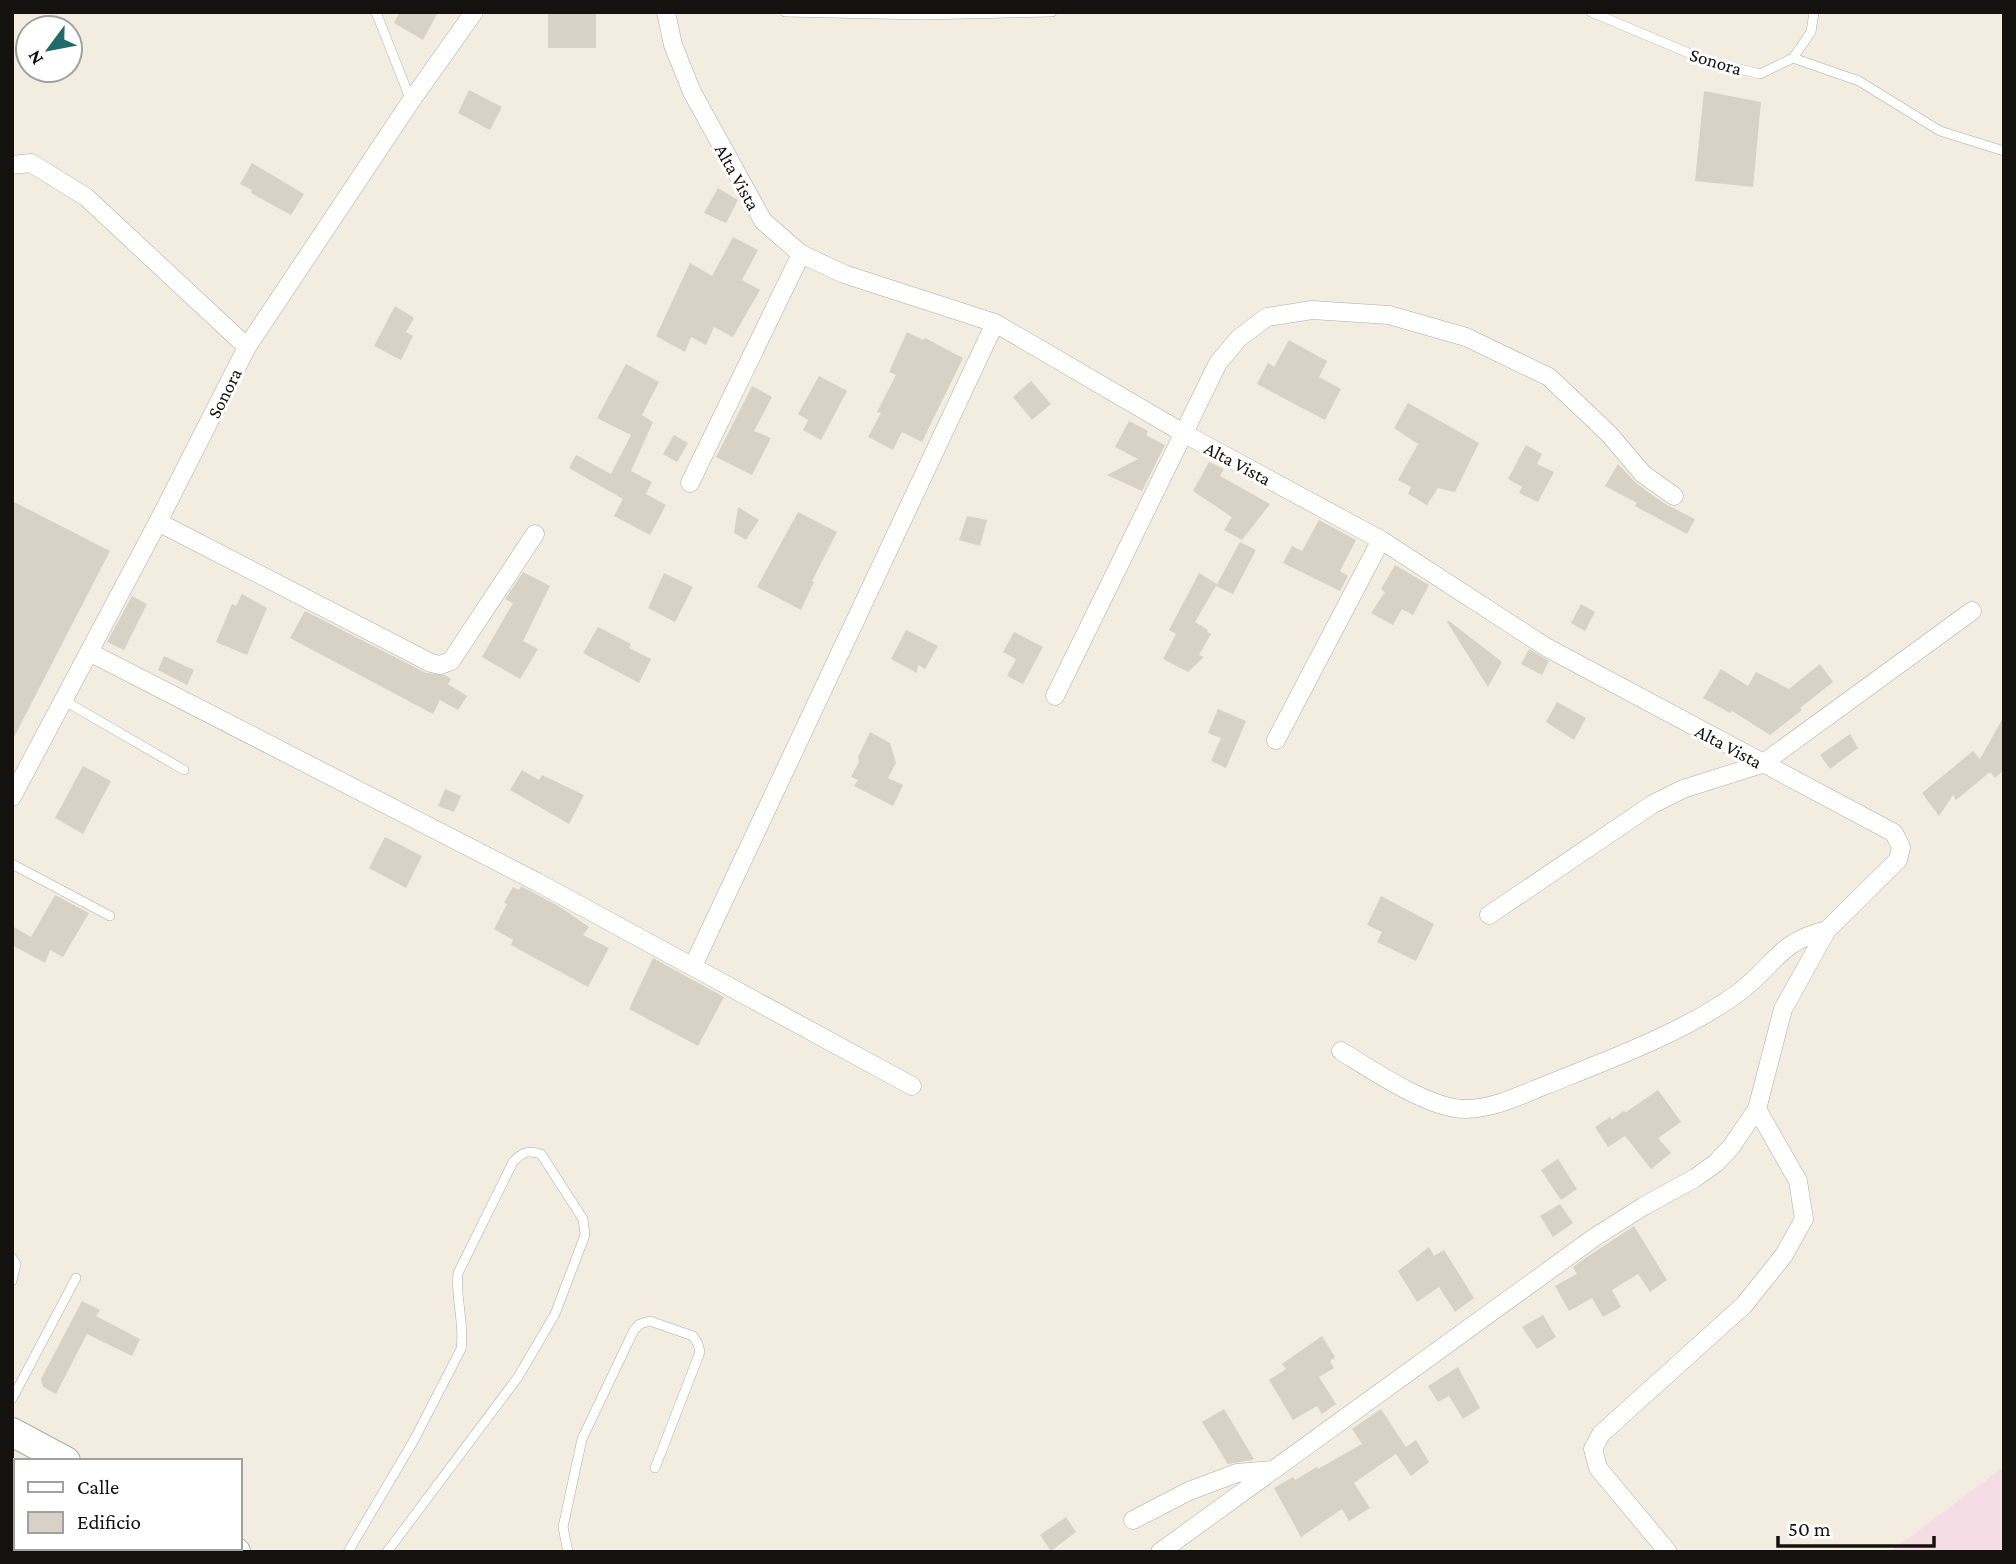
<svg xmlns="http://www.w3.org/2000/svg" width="2016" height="1564" font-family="'Crimson Pro',serif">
<rect width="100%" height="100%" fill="#f3ede1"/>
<path fill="#f5dce5" d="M2004,1467V1552H1890Z"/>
<path fill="#d8d1c6" d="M400,12H438L423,40L394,23Z
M548,13H596V48H548Z
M469,90L502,107L490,130L458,113Z
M1704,91L1761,102L1753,187L1695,181Z
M252,163L304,194L291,215L251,193L252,190L240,184Z
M718,188L738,200L726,223L704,213Z
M733,237L758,250L742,280L760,290L733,337L714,327L706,345L691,337L685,352L656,336L690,263L712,276Z
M395,306L414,318L406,332L413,336L401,360L374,346Z
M907,332L923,340L925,338L963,358L922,442L902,432L893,450L868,437L881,413L877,412L896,375L889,372Z
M1289,340L1327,361L1319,377L1341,389L1325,420L1257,384L1268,363L1274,367Z
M626,364L659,382L642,415L653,422L631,471L652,482L646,494L666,505L650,535L614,516L623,499L569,468L576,455L611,474L631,435L597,418Z
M819,376L847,391L821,440L803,430L808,420L798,414Z
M1031,381L1051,404L1032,420L1013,397Z
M752,386L772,397L754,431L771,438L752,475L716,457Z
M1408,403L1479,443L1455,492L1438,488L1427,505L1408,494L1411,487L1398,480L1418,444L1394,428Z
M1129,421L1148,431L1146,435L1165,445L1142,491L1107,475L1138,459L1115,447Z
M674,435L688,443L677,462L663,454Z
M1526,445L1542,454L1537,464L1554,472L1538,502L1519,493L1522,487L1508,479Z
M1209,462L1224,469L1220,476L1270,504L1242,540L1224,530L1232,517L1193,491Z
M1618,464L1636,483L1652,495L1667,505L1695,519L1687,534L1635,506L1637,503L1605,486Z
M12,501L110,551L12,741Z
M738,507L759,520L746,540L734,533Z
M798,512L837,532L812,581L814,582L801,610L757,587Z
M967,516L987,520L980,546L959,540Z
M1319,520L1356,540L1340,571L1348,576L1340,591L1283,563L1292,546L1302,551Z
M1240,542L1256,550L1233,594L1216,586Z
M1395,565L1429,585L1413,615L1402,609L1393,625L1371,613L1385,592L1381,589Z
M523,572L550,586L523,641L538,649L520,679L482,657L513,603L505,599Z
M664,573L693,587L675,622L648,608Z
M1199,573L1217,584L1195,622L1208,630L1207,632L1211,634L1199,655L1204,657L1188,672L1163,659L1176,634L1169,630Z
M242,594L267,608L247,655L216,642L232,604L236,606Z
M132,596L147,604L124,650L107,642Z
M1581,604L1595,612L1585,631L1571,623Z
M305,611L426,673L445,675L451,679L448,684L467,696L458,710L440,700L433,714L290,638Z
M1449,621L1502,662L1488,687L1447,622Z
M598,627L631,644L629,648L651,659L639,683L583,653Z
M906,630L938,646L925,669L918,665L917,673L891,659Z
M1014,632L1043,647L1023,684L1007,676L1016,659L1003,652Z
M1529,649L1549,661L1542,675L1521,664Z
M164,656L194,670L187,685L158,670Z
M1820,664L1833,682L1800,708L1802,710L1770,735L1732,711L1730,713L1703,698L1721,669L1748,686L1756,672L1789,689Z
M1557,702L1586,718L1574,740L1546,722Z
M1218,709L1246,721L1226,768L1211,761L1221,738L1208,733Z
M2004,716V770L1995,778L1990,772L1956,800L1953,795L1939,816L1922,793L1973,751L1980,759Z
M870,732L890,743L896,763L888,778L903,785L893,806L854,786L858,780L851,777L859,762L858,757Z
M1850,734L1858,748L1830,769L1820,755Z
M83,766L111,781L83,834L55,818Z
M522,770L539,780L542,775L584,795L569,824L510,790Z
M445,789L461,796L454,812L438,806Z
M385,837L422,856L406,888L369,868Z
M521,886L560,907L589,927L583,935L609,948L588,987L511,945L513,940L494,929L507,904L504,903L513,887L519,890Z
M55,895L89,913L63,957L50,950L45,963L12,945V926L31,937Z
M1381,896L1434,924L1416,961L1377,942L1382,932L1367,925Z
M653,958L724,997L698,1046L629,1009Z
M1658,1090L1681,1122L1658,1138L1671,1153L1651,1169L1625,1136L1608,1147L1595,1127L1610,1117L1612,1120L1623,1111L1626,1112Z
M1558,1159L1577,1189L1561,1200L1541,1170Z
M1560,1204L1573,1223L1553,1237L1540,1216Z
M1634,1226L1667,1280L1650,1292L1638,1274L1612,1290L1621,1307L1603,1317L1592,1298L1569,1311L1555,1286L1577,1274L1573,1267L1584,1259Z
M1429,1247L1434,1256L1444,1250L1474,1298L1455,1312L1439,1287L1417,1302L1398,1271Z
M82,1301L100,1310L96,1316L140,1339L132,1356L87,1334L56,1394L43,1387L41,1379Z
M1543,1315L1556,1337L1537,1349L1522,1327Z
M1322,1336L1335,1357L1330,1361L1334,1368L1319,1377L1336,1404L1322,1414L1317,1406L1293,1420L1269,1380L1286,1369L1282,1364Z
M1458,1367L1480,1408L1463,1419L1449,1396L1438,1402L1428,1386Z
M1224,1409L1254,1459L1252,1460L1228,1464L1202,1422Z
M1381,1409L1406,1447L1416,1440L1429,1462L1411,1476L1396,1454L1354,1483L1370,1508L1349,1521L1342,1509L1301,1537L1274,1488L1293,1477L1295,1480L1317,1467L1318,1469L1362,1444L1352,1429Z
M1066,1517L1076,1532L1051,1551L1040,1535Z"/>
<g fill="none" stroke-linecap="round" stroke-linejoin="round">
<defs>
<path id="lane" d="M376,12L411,101
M785,12L922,15L1052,12
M1591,12L1710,62L1760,74L1793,58L1811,32L1814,12
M1793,58L1859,81L1940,131L2004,151
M63,700L184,770
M12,864L110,916
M12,1258L16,1264L12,1281
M12,1399L76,1278
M348,1552L414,1440L461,1349C465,1323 455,1298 458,1273L513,1162C522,1152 528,1150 541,1154L583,1219L585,1235L555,1314L518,1377L387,1552
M568,1552L563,1527L582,1439L634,1330L640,1324L650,1321L693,1336L698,1344L700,1352L655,1468"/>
<path id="street" d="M666,12L673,45L692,92L763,221L801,254L844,274L995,323L1185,434L1381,540L1546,647L1894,833L1901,847L1898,860L1827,930L1783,1009L1757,1109L1731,1147L1716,1163L1695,1178L1644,1206L1595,1237L1160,1552
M12,165L31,163L86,197L247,347
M690,483L801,254
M158,522L431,663L440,665L451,661L535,534
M89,652L537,882L912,1086
M1055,696L1218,363L1239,338L1267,317L1312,310L1389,315L1466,337L1549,377L1609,434L1643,474L1674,496
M1276,740L1381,540
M12,797L158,522L247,347L411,101L474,12
M1489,915L1653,804L1683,789L1762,764L1972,611
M693,966L995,323
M1341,1051C1372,1070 1429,1109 1465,1109C1493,1109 1521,1095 1546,1085C1606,1061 1687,1031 1738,993C1775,966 1777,942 1827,930
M1133,1520L1189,1491L1237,1473L1273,1470
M1668,1552L1598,1468L1593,1449L1601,1434L1744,1305L1784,1255L1804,1219L1798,1181L1757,1109"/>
<path id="primary" d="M12,1432L66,1461
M12,1494L16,1495
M116,1548L123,1552
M230,1548L236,1552"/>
</defs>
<use href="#lane" stroke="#b1ab9f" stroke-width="10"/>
<use href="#street" stroke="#b1ab9f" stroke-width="19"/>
<use href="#primary" stroke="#b1ab9f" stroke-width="30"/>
<use href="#lane" stroke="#fff" stroke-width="9"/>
<use href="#street" stroke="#fff" stroke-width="18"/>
<use href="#primary" stroke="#fff" stroke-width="28"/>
</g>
<g text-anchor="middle" stroke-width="6" stroke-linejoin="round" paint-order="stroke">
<g font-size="19" fill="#14120e" stroke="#fff">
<text transform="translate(1716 61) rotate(17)" y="7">Sonora</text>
<text transform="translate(738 177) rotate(61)" y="7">Alta Vista</text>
<text transform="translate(224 393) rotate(-63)" y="7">Sonora</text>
<text transform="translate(1238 463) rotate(28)" y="7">Alta Vista</text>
<text transform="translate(1729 746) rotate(28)" y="7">Alta Vista</text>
</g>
</g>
<rect width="2016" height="1564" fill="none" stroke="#14120e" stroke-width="28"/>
<rect x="14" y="1459" width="228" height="91" fill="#ffffff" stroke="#a1a09f" stroke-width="2"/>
<rect x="28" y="1482" width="35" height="10" fill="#ffffff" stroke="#a1a09f" stroke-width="2"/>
<text x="77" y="1494" font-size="21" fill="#14120e">Calle</text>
<rect x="28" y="1512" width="35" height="21" fill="#d8d1c6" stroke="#a1a09f" stroke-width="2"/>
<text x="77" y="1529" font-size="21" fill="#14120e">Edificio</text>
<g transform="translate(49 49) rotate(238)"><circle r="33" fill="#ffffff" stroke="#a1a09f" stroke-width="2"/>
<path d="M0-5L12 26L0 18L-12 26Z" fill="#1f6b69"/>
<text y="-10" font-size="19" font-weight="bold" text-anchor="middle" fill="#14120e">N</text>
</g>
<path d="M1778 1536v10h156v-10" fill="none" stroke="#14120e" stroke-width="3.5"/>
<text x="1788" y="1536" font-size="21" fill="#14120e" stroke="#ffffff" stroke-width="5" paint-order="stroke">50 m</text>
</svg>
